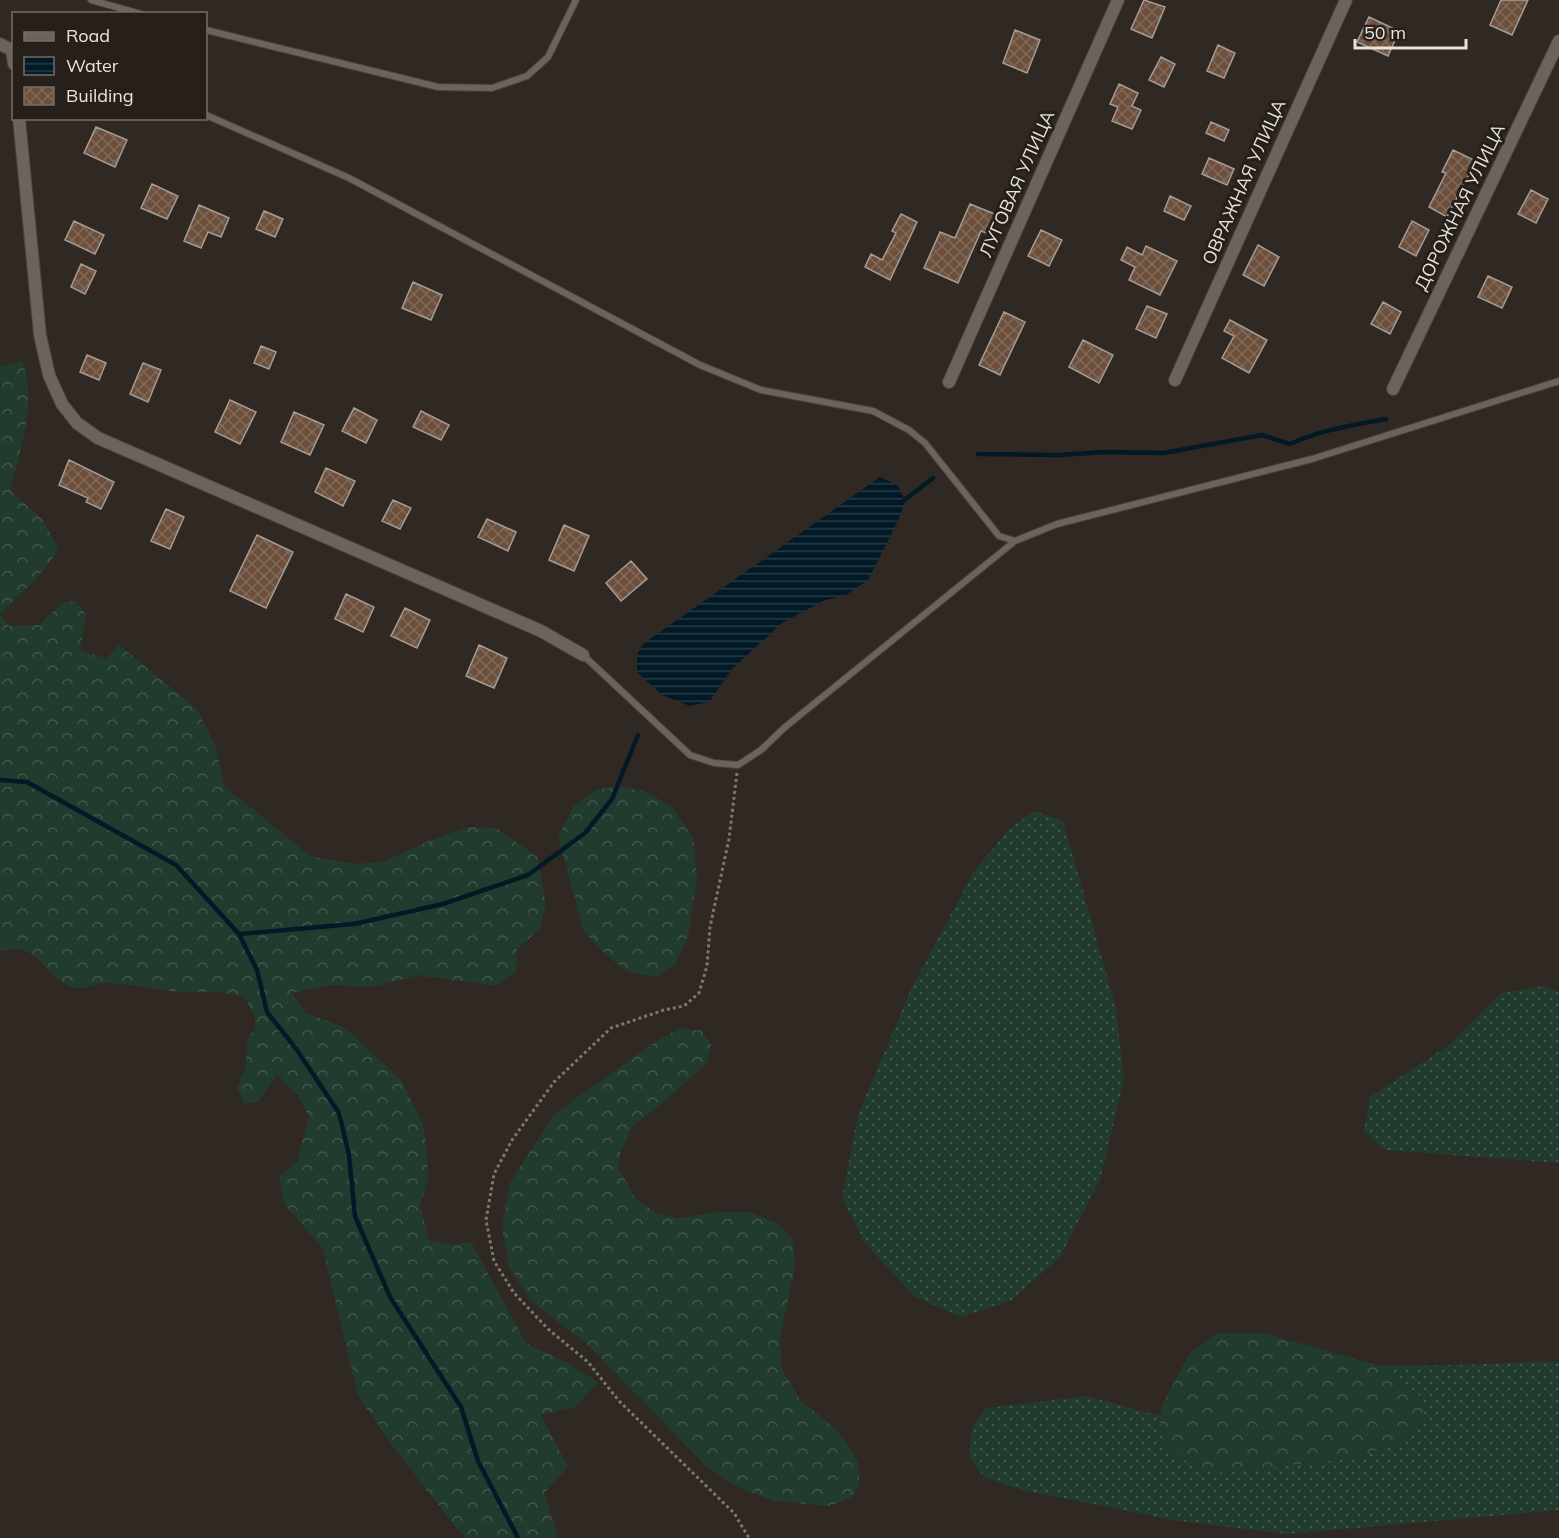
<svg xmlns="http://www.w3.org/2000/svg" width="1559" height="1538" font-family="Mulish,sans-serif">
<defs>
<pattern id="grass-dots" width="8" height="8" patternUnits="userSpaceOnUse" patternTransform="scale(1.5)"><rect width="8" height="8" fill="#223b2f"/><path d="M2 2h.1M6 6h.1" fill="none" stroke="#42574d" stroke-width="1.8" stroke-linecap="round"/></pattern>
<pattern id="forest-crowns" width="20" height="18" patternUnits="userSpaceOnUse" patternTransform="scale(1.5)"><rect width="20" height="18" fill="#223b2f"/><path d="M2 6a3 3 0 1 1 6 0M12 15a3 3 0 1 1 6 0" fill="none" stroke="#42574d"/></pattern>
<pattern id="water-rules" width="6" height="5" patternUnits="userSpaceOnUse" patternTransform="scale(1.5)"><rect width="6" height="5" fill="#011a26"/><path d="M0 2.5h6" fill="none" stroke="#263b45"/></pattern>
<pattern id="building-cross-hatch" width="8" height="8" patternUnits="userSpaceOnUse" patternTransform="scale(1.5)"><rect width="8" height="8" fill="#6c503c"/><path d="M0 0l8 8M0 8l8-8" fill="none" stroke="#816958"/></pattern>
</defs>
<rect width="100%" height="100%" fill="#302823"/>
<path fill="url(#grass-dots)" d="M1034,811L1063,821L1116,1008L1124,1080L1100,1180L1060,1257L1012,1300L962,1317L915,1297L865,1243L842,1197L858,1115L911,989L973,873L1009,829Z
M1544,986L1559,992V1163L1385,1150L1364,1131L1370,1097L1449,1045L1501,993Z
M1559,1361V1510L1287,1534L1173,1520L1022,1490L984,1477L969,1456L972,1428L986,1408L1087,1396L1159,1416L1165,1444L1225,1473L1360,1457L1401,1442L1422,1398L1381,1366L1462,1365Z"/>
<path fill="url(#forest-crowns)" d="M22,361C38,399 20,452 10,490L43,520L59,550L35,580L0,614L9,626L39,625L62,603L76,601L86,615L80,650L107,659L118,644L197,709L215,745L225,787L310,856L355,864L383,862L429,841L468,827L497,828L537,857L546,905L539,930L517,949L516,971L497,986L419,975L372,987L332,985L292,993L306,1013L344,1027L401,1080L423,1124L427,1153L428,1181L420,1205L429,1240L451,1245L471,1242L526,1343L566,1362L598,1382L575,1407L541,1415L568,1467L544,1493L558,1538H467L455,1527L390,1442L358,1396L323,1249L285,1205L279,1177L297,1161L309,1117L299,1097L277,1075L257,1102L244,1104L237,1088L245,1068L248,1038L255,1028V1016L244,996C219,990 195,993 170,991C148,988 127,983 106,983C96,983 87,989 78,988C44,985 43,938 0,951V367Z
M620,786L649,793L674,809L693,837L697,879L688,936L675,964L658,977L629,972L607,956L584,931L558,837L573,807L596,790Z
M680,1028L702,1031L711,1044L707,1063L667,1099L633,1126L621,1150L618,1167L635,1198L656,1213L678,1218L720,1212H751L778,1224L793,1240L795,1268L780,1336L781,1367L800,1400L836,1429L857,1459L860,1472L858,1488L851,1498L829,1506L774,1501L735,1486L706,1466L587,1344L531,1301L509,1267L502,1227L510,1183L554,1114L657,1041Z
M1218,1333H1264L1381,1366L1422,1399V1419L1401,1442L1360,1457L1225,1473L1194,1468L1165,1444L1159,1416L1164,1402L1189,1354Z"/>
<path fill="url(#water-rules)" d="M880,477L897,485L905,500L899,519L868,580L846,595L823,601L782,623L732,669L709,702L690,706L662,695L637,672V655L643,644Z"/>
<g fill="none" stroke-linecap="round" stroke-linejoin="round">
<path stroke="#011a26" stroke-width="4.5" d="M978,454L1059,455L1104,452L1164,453L1262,435L1290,444C1320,430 1353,425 1386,419
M902,502L933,478
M0,780L27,782L176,865L239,934L257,970L267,1012L297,1050L339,1113L349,1155L355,1216L390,1297L461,1407L478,1461L518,1538
M239,934L354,924L443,904L528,875L585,833L612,799L638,735"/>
</g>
<path fill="url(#building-cross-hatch)" stroke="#a59c96" stroke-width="1.5" d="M1144,0L1165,7L1152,38L1131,29Z
M1501,0H1528L1512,35L1490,25Z
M1369,17L1399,31L1388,56L1357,42Z
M1015,30L1040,40L1027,73L1003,63Z
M1218,45L1235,53L1224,78L1207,71Z
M1161,57L1175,64L1164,87L1149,80Z
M1119,84L1138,93L1132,106L1141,110L1132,129L1112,121L1118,107L1110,104Z
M1211,122L1229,130L1224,141L1206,133Z
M96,127L127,140L115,167L84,153Z
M1453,150L1476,161L1447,217L1429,207L1446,173L1442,172Z
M1209,158L1234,169L1227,185L1202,174Z
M152,184L178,196L167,219L141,208Z
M1531,190L1548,199L1536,223L1518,214Z
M1170,196L1191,206L1184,220L1164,211Z
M970,204L997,215L989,234L981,231L958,283L924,268L940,232L955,238Z
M199,205L229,218L221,237L208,232L201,248L184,241Z
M264,211L283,219L275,237L256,229Z
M901,214L917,222L890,280L865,267L871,254L882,260L896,233L892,231Z
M74,221L104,235L95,254L65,240Z
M1412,221L1429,230L1416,256L1399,247Z
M1041,230L1062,240L1049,266L1028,256Z
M1258,245L1279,257L1264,286L1243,275Z
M1146,246L1177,261L1160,295L1129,280L1135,267L1121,260L1127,247L1142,255Z
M81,264L96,271L85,294L71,287Z
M1488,276L1512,287L1502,308L1478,297Z
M413,282L442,295L431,320L402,308Z
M1383,302L1401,312L1390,334L1371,324Z
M1147,306L1167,314L1156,338L1136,329Z
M1004,312L1025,322L1000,375L979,365Z
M1230,320L1267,340L1249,373L1222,358L1234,336L1224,331Z
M1083,340L1113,355L1099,383L1069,367Z
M261,346L276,352L269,369L254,363Z
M87,355L106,363L99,380L80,372Z
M143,363L161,370L148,402L130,394Z
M230,400L256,412L240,444L215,432Z
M354,408L377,420L366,443L342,431Z
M421,411L449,425L441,440L413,427Z
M294,412L324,425L310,455L281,442Z
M69,460L114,482L101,509L86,502L88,498L59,485Z
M326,468L355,481L343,506L315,492Z
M393,500L411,508L400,529L382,521Z
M166,509L184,517L170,549L151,541Z
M487,519L516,532L508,551L478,537Z
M564,525L589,536L574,571L549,560Z
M257,535L293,552L266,608L230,591Z
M631,561L647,579L621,601L606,583Z
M346,594L374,607L363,632L335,619Z
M405,608L430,620L417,648L391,636Z
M479,645L507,658L494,688L466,676Z"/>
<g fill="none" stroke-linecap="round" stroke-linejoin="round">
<defs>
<path id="lane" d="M91,0L141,14
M206,30L438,87L492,88L527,76L548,57L576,0
M206,115L349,178L700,365L761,390L873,411L909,430L925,443L999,536L1015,541L1057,524L1312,459L1559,381
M583,655L690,755L714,763L738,765L761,750L784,728L1015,541"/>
<path id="street" d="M0,44L12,50L14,64
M19,118L40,335L49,375L62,404L77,423L98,438L541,631L583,655
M1175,380L1346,0
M949,382L1118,0
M1393,389L1559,41"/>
</defs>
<use href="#lane" stroke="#49433f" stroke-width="8"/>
<use href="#street" stroke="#49433f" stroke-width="14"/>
<path stroke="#7d7772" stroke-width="3" stroke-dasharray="3 3" stroke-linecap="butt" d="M737,773L729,839L710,927L707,966L699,993L684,1006L664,1010L611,1028L554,1082L512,1140L494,1174L486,1220L494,1261L514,1293L548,1329L588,1362L619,1401L734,1513L749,1538"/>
<use href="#lane" stroke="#6b635d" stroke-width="6"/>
<use href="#street" stroke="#6b635d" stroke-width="12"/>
</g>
<g text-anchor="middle" stroke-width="6" stroke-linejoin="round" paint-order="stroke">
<g font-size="18" fill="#e7e3df" stroke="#261f1a">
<text transform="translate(1244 182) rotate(-66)" y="6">ОВРАЖНАЯ УЛИЦА</text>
<text transform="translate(1017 184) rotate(-66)" y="6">ЛУГОВАЯ УЛИЦА</text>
<text transform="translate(1460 207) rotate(-64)" y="6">ДОРОЖНАЯ УЛИЦА</text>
</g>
</g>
<rect x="12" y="12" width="195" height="108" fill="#261f1a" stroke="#736d69" stroke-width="1.5"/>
<rect x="24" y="32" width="30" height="9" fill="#6b635d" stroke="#736d69" stroke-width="1.5"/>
<text x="66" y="42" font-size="18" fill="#e7e3df">Road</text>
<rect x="24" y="57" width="30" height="18" fill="url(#water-rules)" stroke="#736d69" stroke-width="1.5"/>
<text x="66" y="72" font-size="18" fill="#e7e3df">Water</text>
<rect x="24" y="87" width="30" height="18" fill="url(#building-cross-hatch)" stroke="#736d69" stroke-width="1.5"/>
<text x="66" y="102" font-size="18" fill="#e7e3df">Building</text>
<path d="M1355 39v9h111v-9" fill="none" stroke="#e7e3df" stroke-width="3"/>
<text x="1364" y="39" font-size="18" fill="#e7e3df" stroke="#261f1a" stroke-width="4.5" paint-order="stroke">50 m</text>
</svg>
